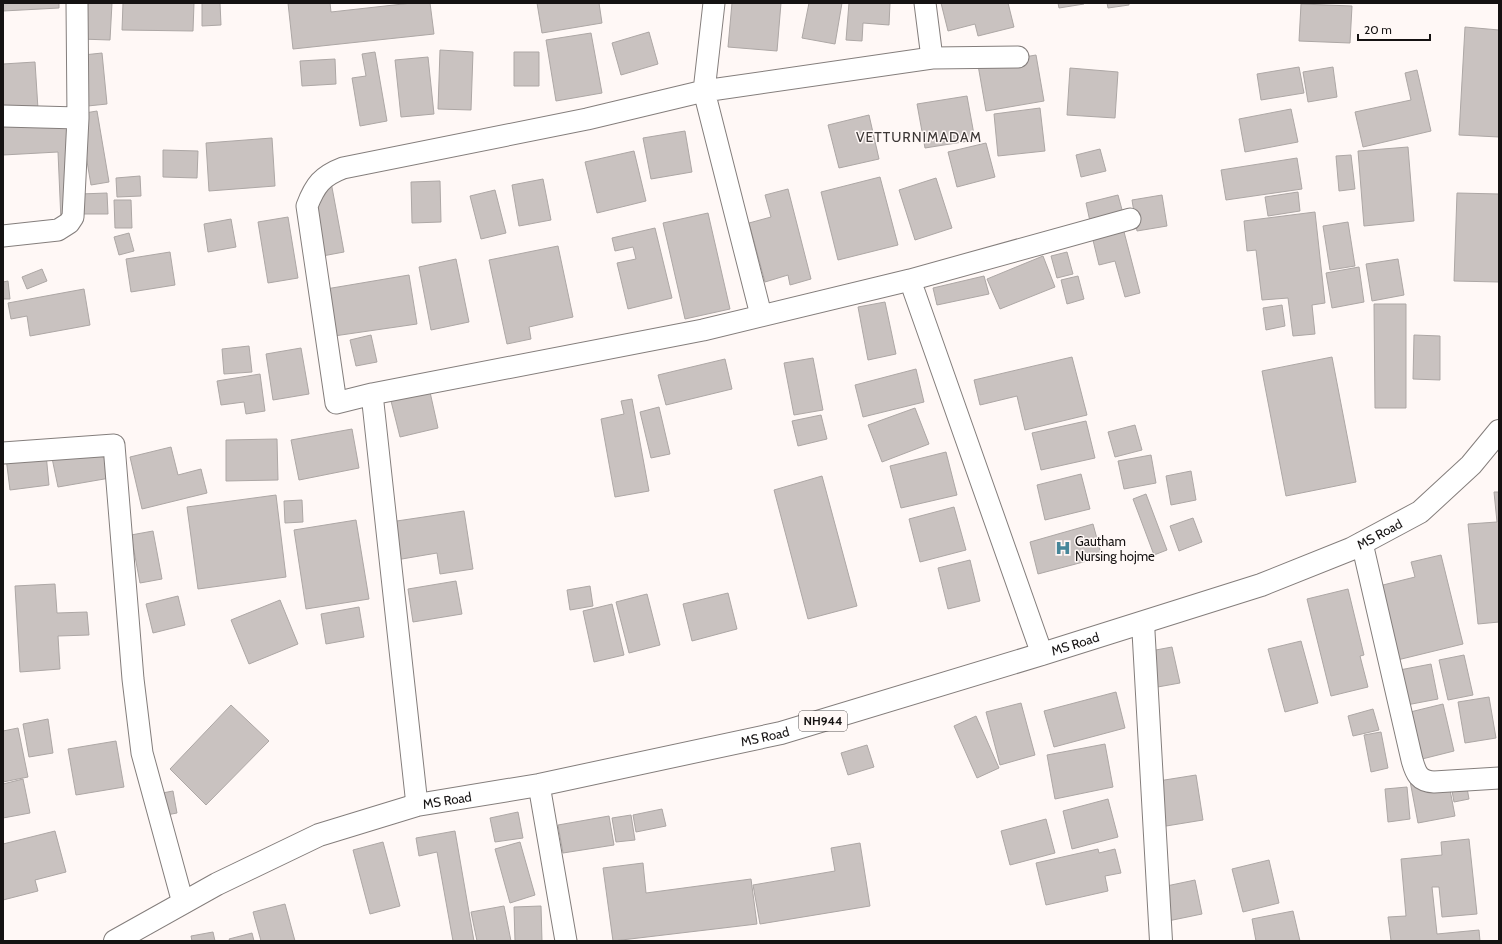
<svg xmlns="http://www.w3.org/2000/svg" width="1502" height="944" font-family="Cabin,sans-serif">
<rect width="100%" height="100%" fill="#fff8f6"/>
<path fill="#c9c2c0" stroke="#ada7a5" d="M3,3H59V8L3,11Z
M81,3H112L110,40L80,39Z
M123,3H194L193,31L122,30Z
M202,3H220L221,25L202,26Z
M288,3H330L331,12L412,3H430L434,34L293,49Z
M537,3H599L602,23L542,33Z
M732,3H781L777,51L728,47Z
M809,3H842L835,44L802,38Z
M849,3H890L889,25L863,23L862,41L846,40Z
M941,3H1008L1014,27L978,36L975,24L948,31Z
M1058,3H1084V4L1059,8Z
M1107,3H1129V5L1108,8Z
M1301,4L1352,6L1350,43L1299,41Z
M1465,27L1499,30V137L1459,135Z
M649,32L658,64L621,75L612,43Z
M591,33L602,93L556,101L546,40Z
M440,50L473,52L471,110L438,109Z
M375,52L387,121L360,126L352,78L366,76L362,54Z
M514,52H539V86H514Z
M102,53L107,104L78,107L74,56Z
M1036,55L1044,101L986,111L978,65Z
M428,57L434,114L401,117L395,60Z
M335,59L336,84L302,86L300,61Z
M35,62L38,109L3,111V64Z
M1299,67L1304,93L1261,100L1257,74Z
M1333,67L1337,97L1308,102L1303,72Z
M1070,68L1118,72L1115,118L1067,115Z
M1417,70L1431,131L1363,147L1355,112L1411,100L1405,73Z
M967,96L975,140L925,148L917,104Z
M1040,108L1045,151L998,156L994,114Z
M1291,109L1298,142L1245,152L1239,119Z
M97,111L109,182L91,185L79,114Z
M77,113L80,194L107,193L108,214H83L61,221L58,152L3,155V117Z
M869,115L879,159L839,168L828,125Z
M685,131L692,172L651,179L643,138Z
M272,138L275,186L209,191L206,143Z
M986,143L995,177L957,187L948,152Z
M1408,147L1414,221L1364,226L1358,151Z
M1100,149L1106,171L1081,177L1076,155Z
M163,150L198,151L197,178L163,177Z
M634,151L646,201L597,213L585,162Z
M1351,155L1355,189L1339,191L1336,156Z
M1297,158L1302,189L1226,200L1221,170Z
M140,176L141,196L117,197L116,178Z
M880,177L898,245L838,260L821,192Z
M936,178L952,228L915,240L899,190Z
M543,179L551,220L519,226L512,185Z
M440,181L441,222L412,223L411,182Z
M331,182L344,252L317,257L304,187Z
M788,189L811,279L790,285L788,275L765,282L749,223L771,217L765,195Z
M495,190L506,233L481,239L470,196Z
M1298,192L1300,211L1268,216L1265,197Z
M1457,193L1499,194V282L1454,281Z
M1118,195L1124,217L1091,226L1086,203Z
M1162,195L1167,226L1137,231L1132,200Z
M114,200H131L132,228H115Z
M1315,212L1325,303L1312,305L1315,334L1293,336L1288,298L1262,300L1256,250L1247,251L1244,221Z
M708,213L730,309L685,319L663,223Z
M288,217L298,278L268,283L258,222Z
M231,219L236,247L208,252L204,224Z
M1348,222L1355,266L1330,270L1323,226Z
M655,228L672,298L628,309L617,263L636,259L633,247L615,251L612,238Z
M1123,228L1140,293L1125,297L1115,261L1099,265L1092,236Z
M129,233L134,251L119,255L114,237Z
M558,246L573,317L529,327L531,339L507,344L489,260Z
M170,252L175,285L131,292L126,259Z
M1067,252L1073,274L1057,278L1051,256Z
M1043,256L1055,287L1000,309L987,279Z
M456,259L469,322L431,330L419,267Z
M1398,259L1404,295L1372,301L1366,264Z
M1359,267L1364,302L1332,308L1326,273Z
M42,269L47,281L27,289L22,277Z
M409,275L417,324L334,336L326,289Z
M984,276L989,294L937,305L933,288Z
M1078,276L1084,299L1067,304L1061,280Z
M8,281L10,299H3V282Z
M84,289L90,325L30,336L27,316L11,319L8,303Z
M885,302L896,354L868,360L858,307Z
M1374,304H1406V408H1375Z
M1282,305L1285,326L1266,330L1263,308Z
M371,335L377,362L356,366L350,340Z
M1414,335L1440,336V380L1413,379Z
M249,346L252,372L224,374L222,349Z
M301,348L309,394L273,400L266,354Z
M1072,357L1087,415L1025,430L1017,396L980,405L974,380Z
M1332,357L1356,482L1286,496L1262,371Z
M813,358L823,410L794,415L784,363Z
M725,359L732,389L666,405L658,375Z
M916,369L924,402L863,417L855,385Z
M260,374L265,411L246,414L244,402L221,405L217,381Z
M430,392L438,428L400,437L391,401Z
M632,399L649,491L615,497L601,419L624,414L621,401Z
M659,407L670,454L651,458L640,412Z
M915,408L929,444L882,462L868,425Z
M821,415L827,439L798,446L792,421Z
M1086,421L1095,458L1041,470L1032,433Z
M1135,425L1142,450L1115,457L1108,432Z
M352,429L359,468L299,480L291,440Z
M277,439L278,480L226,481V440Z
M171,447L178,475L201,469L207,493L142,509L130,457Z
M105,448L110,478L58,487L52,458Z
M946,452L957,495L901,508L890,466Z
M46,454L49,485L10,490L6,458Z
M1151,455L1156,483L1124,489L1118,461Z
M1191,471L1196,500L1171,505L1166,476Z
M1081,474L1090,509L1045,520L1037,485Z
M822,476L857,606L808,619L774,490Z
M1494,492H1499V622L1478,624L1468,524L1497,522Z
M1146,494L1167,550L1154,555L1133,499Z
M276,495L286,577L198,589L187,507Z
M302,500L303,522L285,523L284,501Z
M954,507L966,550L920,562L909,519Z
M464,511L473,569L440,574L437,553L396,560L390,522Z
M1193,518L1202,542L1179,551L1170,526Z
M356,520L369,599L306,609L294,530Z
M1093,524L1102,557L1038,574L1030,542Z
M153,531L162,579L140,583L131,535Z
M1441,555L1463,644L1381,664L1363,590L1415,577L1411,562Z
M970,560L980,601L948,609L938,568Z
M456,581L462,614L413,622L408,589Z
M55,584L57,613L87,612L89,635L58,636L60,669L20,672L15,586Z
M590,586L593,606L570,610L567,590Z
M1348,589L1364,655L1360,656L1368,687L1331,696L1307,599Z
M728,593L737,629L692,641L683,604Z
M647,594L660,645L629,653L616,602Z
M178,596L185,625L153,633L146,604Z
M280,600L298,644L249,664L231,620Z
M612,604L624,655L594,662L583,611Z
M359,607L364,637L326,644L321,614Z
M1301,641L1318,703L1285,712L1268,649Z
M1172,647L1180,683L1152,688L1145,652Z
M1464,655L1473,695L1448,700L1439,660Z
M1431,664L1438,699L1396,707L1389,672Z
M1116,692L1125,728L1054,747L1044,711Z
M1489,697L1496,738L1465,743L1458,702Z
M1021,703L1035,755L1000,765L986,712Z
M1443,704L1454,751L1414,761L1402,714Z
M231,705L269,741L206,805L170,769Z
M1373,709L1379,730L1353,736L1348,716Z
M976,716L999,768L977,778L954,726Z
M48,719L53,753L29,757L23,724Z
M18,728L28,777L3,782V731Z
M1381,732L1388,768L1371,772L1364,735Z
M116,741L124,787L76,795L68,749Z
M1105,744L1113,787L1055,799L1047,755Z
M867,745L874,767L848,775L841,753Z
M1464,771L1469,799L1454,802L1449,774Z
M1447,774L1455,816L1418,823L1410,781Z
M1196,775L1203,820L1160,827L1152,782Z
M23,779L30,813L3,818V784Z
M1407,787L1410,819L1388,822L1385,789Z
M173,791L177,813L161,816L157,794Z
M1108,799L1118,837L1072,849L1063,811Z
M662,809L666,826L636,832L633,815Z
M518,812L523,838L495,842L490,818Z
M631,815L635,840L616,842L612,818Z
M609,816L614,845L563,853L558,825Z
M1046,819L1055,853L1010,865L1001,831Z
M55,831L66,872L35,880L38,891L3,900V844Z
M455,831L474,941H453L437,852L419,856L416,838Z
M1469,839L1477,914L1442,917L1439,887H1432L1437,934L1479,930L1480,941H1391L1388,917L1406,916L1401,859L1442,855L1441,842Z
M383,842L400,906L370,914L353,850Z
M520,842L535,895L510,903L495,849Z
M860,843L870,906L760,924L753,885L835,871L831,848Z
M1098,849L1099,853L1115,849L1121,873L1105,876L1108,891L1046,905L1036,863Z
M1269,860L1279,903L1243,912L1232,869Z
M643,863L646,893L751,879L757,924L613,941L603,868Z
M1195,880L1202,914L1163,922L1157,888Z
M285,904L295,941H261L253,912Z
M504,906L511,941H477L471,912Z
M541,906L542,941H515L514,907Z
M1293,911L1300,941H1256L1252,919Z
M213,932L215,941H192L191,936Z
M252,933L254,941H230L229,939Z"/>
<g fill="none" stroke-linecap="round" stroke-linejoin="round">
<defs>
<path id="street" d="M714,3L704,91L932,58L1018,57
M925,3L932,58
M3,116L78,118L77,3
M3,236L58,230L69,223L73,217L78,118
M910,280L1042,654
M372,394L703,330L910,280L1130,219
M3,453L114,445L133,679L142,753L183,903
M1362,543L1412,760C1416,774 1419,781 1434,782L1499,778
M539,785L566,941
M417,805L372,394L336,403L307,206C315,185 322,176 343,168L587,119L704,91L761,315"/>
<path id="secondary" d="M1143,623L1161,941"/>
<g id="highway">
<path id="s1" d="M115,941L217,884L319,835L417,805L539,785L781,733L1042,654L1261,585L1351,549L1420,512L1471,465L1499,431"/>
</g>
</defs>
<use href="#street" stroke="#847e7c" stroke-width="23"/>
<use href="#secondary" stroke="#847e7c" stroke-width="24"/>
<use href="#highway" stroke="#847e7c" stroke-width="24"/>
<use href="#street" stroke="#fff" stroke-width="21"/>
<use href="#secondary" stroke="#fff" stroke-width="22"/>
<use href="#highway" stroke="#fff" stroke-width="22"/>
</g>
<defs>
<symbol id="hospital-bare" viewBox="-9 -9 18 18"><path d="M-5-5h3v3.5h4V-5h3V5h-3V1.5h-4V5h-3Z" fill="#468699" stroke="#fff8f6" stroke-width="2.5" paint-order="stroke"/></symbol>
</defs>
<g fill-rule="evenodd">
<use href="#hospital-bare" x="1052" y="537" width="22" height="22"/>
</g>
<g text-anchor="middle" stroke-width="3" stroke-linejoin="round" paint-order="stroke">
<rect fill="#fff8f6" stroke="#5b5756" stroke-width="1" x="799" y="711" width="48" height="20" rx="3"/>
<g font-size="12" font-weight="bold" fill="#151212">
<text x="823" y="725">NH944</text>
</g>
<g font-size="13" fill="#151212" stroke="#fff8f6">
<text dy="5" stroke="none"><textPath href="#s1" startOffset="1335">MS Road</textPath></text>
<text dy="5" stroke="none"><textPath href="#s1" startOffset="1011">MS Road</textPath></text>
<text dy="5" stroke="none"><textPath href="#s1" startOffset="687">MS Road</textPath></text>
<text dy="5" stroke="none"><textPath href="#s1" startOffset="363">MS Road</textPath></text>
</g>
<g font-size="13" fill="#151212" stroke="#fff8f6" text-anchor="start">
<text x="1075" y="546">Gautham<tspan x="1075" dy="15">Nursing hojme</tspan></text>
</g>
<g font-size="14" letter-spacing="1" fill="#3b3635" stroke="#fff8f6">
<text x="919" y="142">VETTURNIMADAM</text>
</g>
</g>
<rect width="1502" height="944" fill="none" stroke="#151212" stroke-width="8"/>
<path d="M1358 34v6h72v-6" fill="none" stroke="#151212" stroke-width="2"/>
<text x="1364" y="34" font-size="12" fill="#151212" stroke="#fff8f6" stroke-width="3" paint-order="stroke">20 m</text>
</svg>
